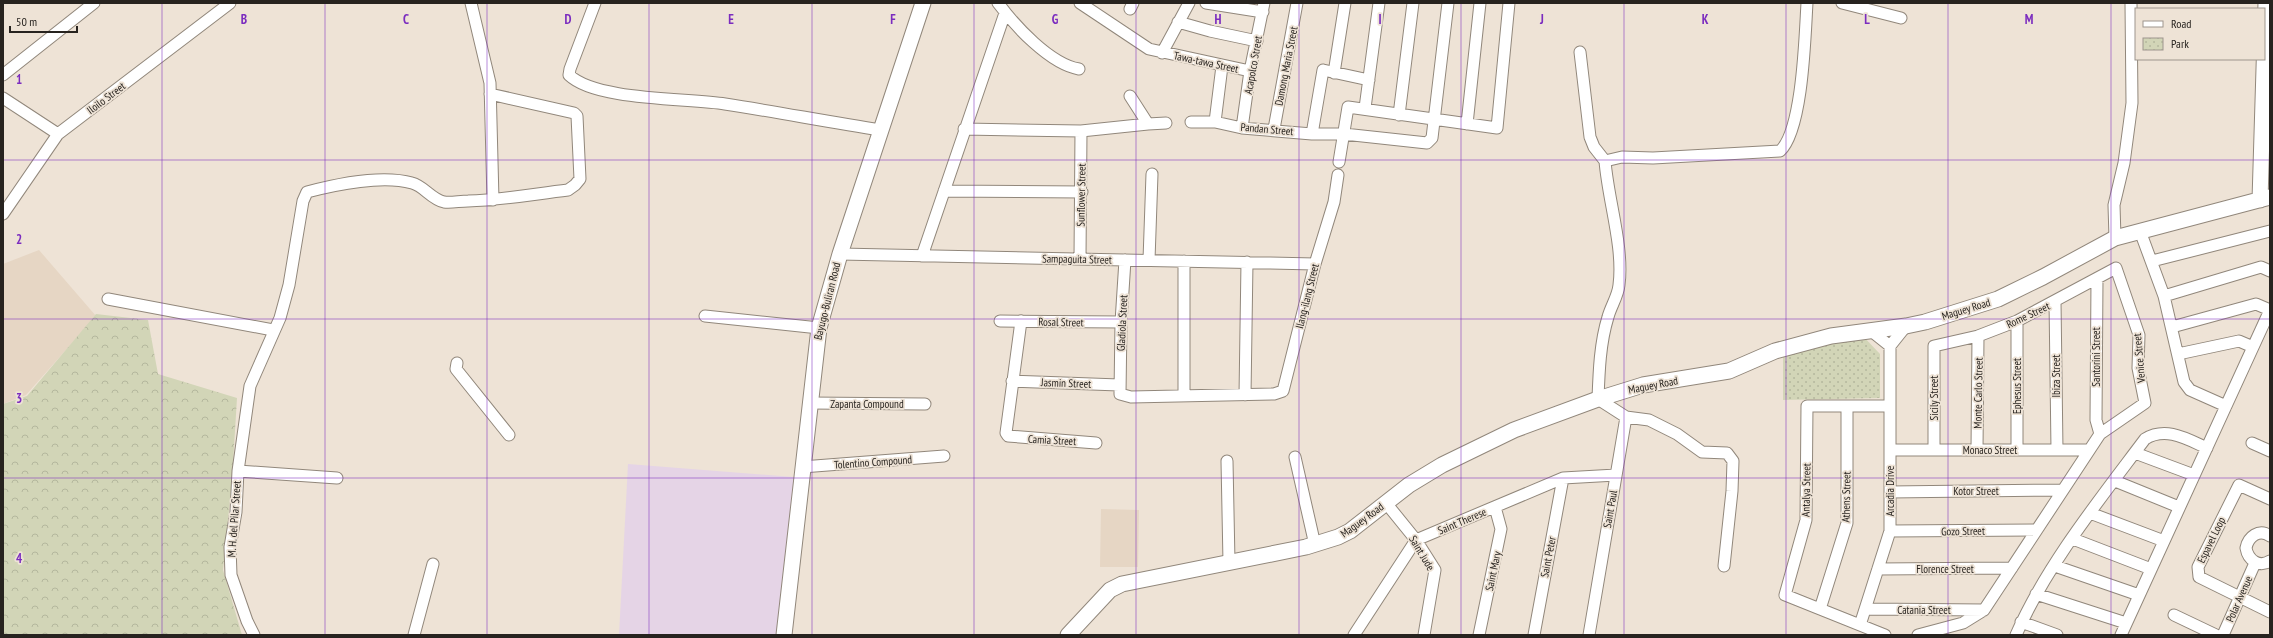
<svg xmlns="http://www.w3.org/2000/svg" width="2273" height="638" font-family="'PT Sans Narrow',sans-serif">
<defs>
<pattern id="forest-crowns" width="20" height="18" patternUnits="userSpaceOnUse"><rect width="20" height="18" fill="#d2d5b7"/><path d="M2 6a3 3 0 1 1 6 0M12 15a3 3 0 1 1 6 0" fill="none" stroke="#b4b79d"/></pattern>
<pattern id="park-dots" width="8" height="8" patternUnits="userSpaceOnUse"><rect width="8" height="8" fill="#d2d5b7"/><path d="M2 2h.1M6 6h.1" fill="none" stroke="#b4b79d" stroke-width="1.8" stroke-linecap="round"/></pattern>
</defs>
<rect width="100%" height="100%" fill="#eee3d6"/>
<path fill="#e6d6c4" d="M39,250L96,316L26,395L3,404V264Z
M1101,509L1139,510L1138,567H1100Z"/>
<path fill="#e5d4e6" d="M628,464L794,477L778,635H619Z"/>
<path fill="url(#forest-crowns)" d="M96,314L148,320L158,374L237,398L232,480L223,570L242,635H3V404L27,396Z"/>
<path fill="url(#park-dots)" d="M1860,333L1880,354V398L1783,400V350Z"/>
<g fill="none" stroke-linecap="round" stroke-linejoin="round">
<defs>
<path id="street" d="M471,3L490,83L493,200
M595,3L570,69L569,75C596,101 688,98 725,104C777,112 829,122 881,130
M998,3C1015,26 1050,64 1079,69
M1080,3L1149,49L1250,71
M1206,3L1263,12
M1842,3L1901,18
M1130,9L1133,3
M1178,22L1210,31L1257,41
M1580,52L1590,137L1594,147L1605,161
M1162,53L1189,3
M1334,73L1345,3
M3,75L94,3
M3,98L58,134
M1365,108L1379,3
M1399,115L1413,3
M1191,122H1215L1242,128L1312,134H1344L1427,143L1432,138L1448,3
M1215,122L1222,66
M1148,124L1166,123
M1467,124L1480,3
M1242,128L1250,71L1264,3
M964,129L1081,131L1148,124L1130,96
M1274,129L1297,3
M1312,134L1323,70L1369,80
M1339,162L1348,107L1497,128L1509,3
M944,191L1082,192
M3,214L58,134L230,3
M2140,231L2164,296L2184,382L2190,390L2226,406
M2115,238L2114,205L2124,163L2132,103L2131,3
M840,254L1315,264
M922,256L1005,13
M1080,259L1081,131
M1125,260L1121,322L1120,394L1131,397L1274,394L1283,391L1315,264L1334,202L1338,175
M1149,260L1152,174
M1184,261V395
M2152,261L2270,231
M2097,279L2096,420L2100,434
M2164,296L2261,267L2270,271
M108,299L273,330
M2055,301L2057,450
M705,316L819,328
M1000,321L1121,322
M1021,321L1006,433L1008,436L1096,443
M2017,321V450
M2172,327L2256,304L2270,310
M1870,330L1890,346L1906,326
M2178,354L2239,341L2253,347
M457,363L456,369L509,435
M1012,381L1119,385
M1245,395L1247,262
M809,403L925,404
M1626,417L1649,420L1677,434L1702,452L1727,453L1733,461L1732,491L1724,566
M2252,443L2270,451
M1890,450H2089
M1977,450L1978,336
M2135,453L2194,475
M1295,457L1315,545
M1227,461L1229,562
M802,467L944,456
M238,471L236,512L230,547L231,575L247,621L254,635
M337,478L238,471L250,386L280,318L289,285L303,201L307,192C337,184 383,175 412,183C424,186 431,199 444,202C451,203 460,201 468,201C501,200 534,194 568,190L575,185L580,179L577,116L574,113L490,94
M2115,481L2179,507
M1890,492L2062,490
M2270,499L2239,485L2198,567L2199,577L2270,612
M1386,503L1416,540L1435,570L1424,635
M2090,513L2164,541
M1890,531L2036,530
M2270,536C2259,528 2248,537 2246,548C2248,560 2259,568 2270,561
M2073,539L2151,569
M2055,566L2139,595
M1878,569L2012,568
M2036,594L2126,623
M1820,609L1847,523V406
M1865,609L1984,610
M2174,615L2216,635
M2021,622L2057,635
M1860,625L1890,531V346
M414,635L433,564
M1354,635L1416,540L1563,478L1616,475
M1479,635L1501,529L1495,507
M1534,635L1563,478
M1589,635L1626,417L1598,399C1599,371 1600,343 1608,317C1611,306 1618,296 1619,285C1624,247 1608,200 1605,161L1622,157L1653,158L1780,151C1803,130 1805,34 1807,3
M1885,635L1785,595L1806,520L1807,406H1890
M1918,635L1963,623L1984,610L2100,434L2145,403L2138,368L2139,335L2116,268L2017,321L1978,336L1934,346V450
M2016,635C2046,566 2100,499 2145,439C2166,426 2187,439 2207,448
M2121,635L2270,310
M2223,635L2255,563"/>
<path id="secondary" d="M2260,200L2266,3
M784,635L819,328L840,254L923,3
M1068,635L1110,590L1122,584L1306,547L1338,537L1350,531L1409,485L1442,465L1514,430L1598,399L1643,385L1729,371L1775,351L1831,336L1906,326L1925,322L1998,299L2043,277L2115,238L2270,197"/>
</defs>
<use href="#street" stroke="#91877b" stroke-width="13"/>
<use href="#secondary" stroke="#91877b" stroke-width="17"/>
<use href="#street" stroke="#fff" stroke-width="11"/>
<use href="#secondary" stroke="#fff" stroke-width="15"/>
</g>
<path fill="none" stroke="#7b2cbf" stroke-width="1" stroke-opacity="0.55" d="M162,3V635M325,3V635M487,3V635M649,3V635M812,3V635M974,3V635M1136,3V635M1299,3V635M1461,3V635M1624,3V635M1786,3V635M1948,3V635M2111,3V635M3,160H2270M3,319H2270M3,478H2270"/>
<g text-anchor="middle" stroke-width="3.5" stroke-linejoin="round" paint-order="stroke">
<g font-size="11" fill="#27231f" stroke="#eee3d6">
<text transform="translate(1206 62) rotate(12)" y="4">Tawa-tawa Street</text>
<text transform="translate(1253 65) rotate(-80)" y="4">Acapolco Street</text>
<text transform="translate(1286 66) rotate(-79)" y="4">Damong Maria Street</text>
<text transform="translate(106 98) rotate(-37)" y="4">Iloilo Street</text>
<text transform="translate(1267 129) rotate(5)" y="4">Pandan Street</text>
<text transform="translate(1081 195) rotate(-89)" y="4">Sunflower Street</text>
<text transform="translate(1077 259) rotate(1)" y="4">Sampaguita Street</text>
<text transform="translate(1307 296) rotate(-76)" y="4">Ilang-ilang Street</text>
<text transform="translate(827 301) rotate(-76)" y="4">Bayugo-Buliran Road</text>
<text transform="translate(1966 309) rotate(-17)" y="4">Maguey Road</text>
<text transform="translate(2028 315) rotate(-25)" y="4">Rome Street</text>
<text transform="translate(1061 322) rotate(1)" y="4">Rosal Street</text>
<text transform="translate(1122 323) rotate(-87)" y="4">Gladiola Street</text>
<text transform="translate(2096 357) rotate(-90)" y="4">Santorini Street</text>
<text transform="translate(2139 358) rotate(-95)" y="4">Venice Street</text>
<text transform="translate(2056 376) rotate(-90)" y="4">Ibiza Street</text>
<text transform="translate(1066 383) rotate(2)" y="4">Jasmin Street</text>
<text transform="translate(1653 385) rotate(-11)" y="4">Maguey Road</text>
<text transform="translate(2017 386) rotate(-90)" y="4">Ephesus Street</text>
<text transform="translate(1978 393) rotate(-89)" y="4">Monte Carlo Street</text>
<text transform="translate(1934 398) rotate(-90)" y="4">Sicily Street</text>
<text x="867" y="408">Zapanta Compound</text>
<text transform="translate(1052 440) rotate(3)" y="4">Camia Street</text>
<text x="1990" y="454">Monaco Street</text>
<text transform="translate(873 462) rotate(-4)" y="4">Tolentino Compound</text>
<text transform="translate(1806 490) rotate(-89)" y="4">Antalya Street</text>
<text transform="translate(1890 491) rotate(-90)" y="4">Arcadia Drive</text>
<text x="1976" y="495">Kotor Street</text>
<text transform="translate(1846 497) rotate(-89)" y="4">Athens Street</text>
<text transform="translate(1610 509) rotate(-80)" y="4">Saint Paul</text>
<text transform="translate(234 519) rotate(-86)" y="4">M. H. del Pilar Street</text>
<text transform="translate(1362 520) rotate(-36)" y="4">Maguey Road</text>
<text transform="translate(1462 521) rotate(-23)" y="4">Saint Therese</text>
<text transform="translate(1963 531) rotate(-1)" y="4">Gozo Street</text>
<text transform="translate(2211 540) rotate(-64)" y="4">Espavel Loop</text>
<text transform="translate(1422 553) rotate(59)" y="4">Saint Jude</text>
<text transform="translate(1548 557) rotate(-79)" y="4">Saint Peter</text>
<text x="1945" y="573">Florence Street</text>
<text transform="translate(1493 571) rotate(-78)" y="4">Saint Mary</text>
<text transform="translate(2239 599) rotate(-66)" y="4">Polar Avenue</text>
<text x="1924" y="614">Catania Street</text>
</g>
</g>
<g font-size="13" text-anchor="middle" font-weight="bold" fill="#7b2cbf" stroke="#eee3d6" stroke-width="3.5" stroke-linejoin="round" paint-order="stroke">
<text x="244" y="24">B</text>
<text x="406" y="24">C</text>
<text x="568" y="24">D</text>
<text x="731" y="24">E</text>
<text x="893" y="24">F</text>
<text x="1055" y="24">G</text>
<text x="1218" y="24">H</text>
<text x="1380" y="24">I</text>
<text x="1542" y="24">J</text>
<text x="1705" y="24">K</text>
<text x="1867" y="24">L</text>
<text x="2029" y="24">M</text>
<text x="19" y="84">1</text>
<text x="19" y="244">2</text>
<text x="19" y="403">3</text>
<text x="19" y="563">4</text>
</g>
<rect width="2273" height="638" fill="none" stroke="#27231f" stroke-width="8"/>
<rect x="2135" y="8" width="130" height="52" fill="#eee3d6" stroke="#9e968d"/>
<rect x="2143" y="21" width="20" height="6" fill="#ffffff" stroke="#9e968d"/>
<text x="2171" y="28" font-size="12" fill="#27231f">Road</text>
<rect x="2143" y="38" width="20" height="12" fill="url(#park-dots)" stroke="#9e968d"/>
<text x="2171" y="48" font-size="12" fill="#27231f">Park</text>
<path d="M10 26v6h67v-6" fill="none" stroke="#27231f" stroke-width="2"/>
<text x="16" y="26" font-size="12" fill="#27231f" stroke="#eee3d6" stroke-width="3" paint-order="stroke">50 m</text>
</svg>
